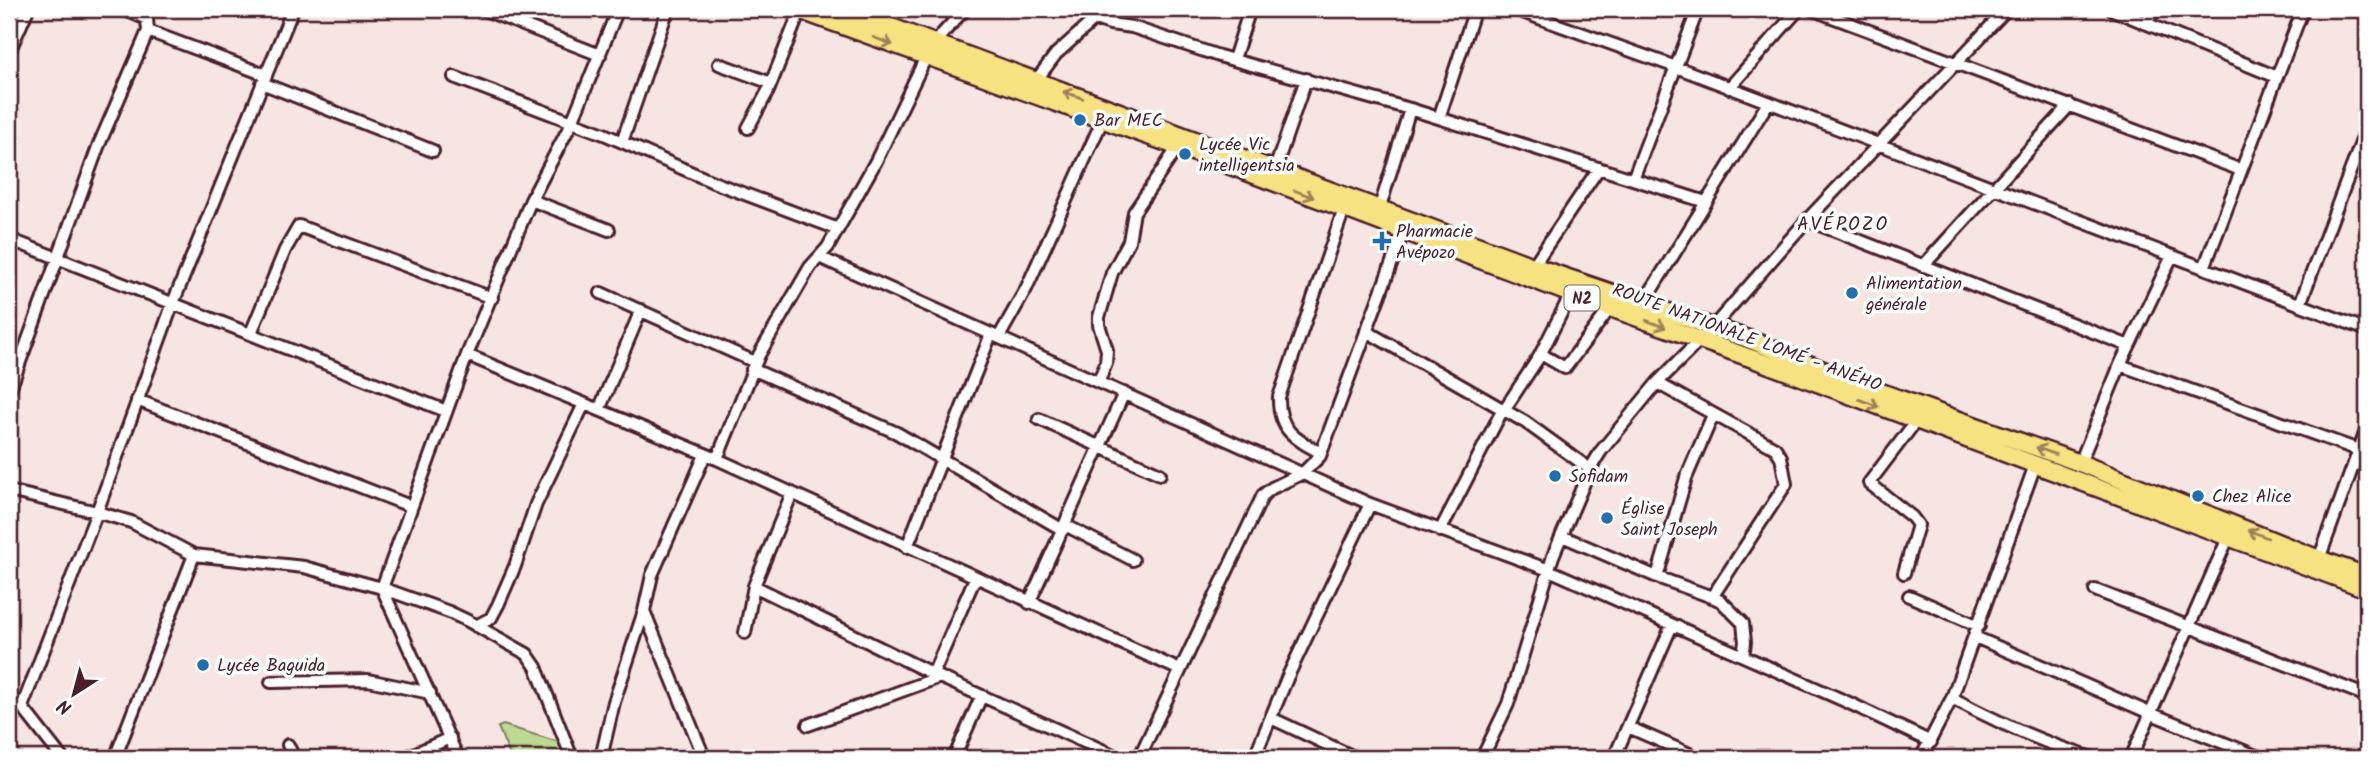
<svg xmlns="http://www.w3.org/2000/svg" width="2376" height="767" font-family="Kalam,sans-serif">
<rect width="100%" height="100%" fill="#f7e5e4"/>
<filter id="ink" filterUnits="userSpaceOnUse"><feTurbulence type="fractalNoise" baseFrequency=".0143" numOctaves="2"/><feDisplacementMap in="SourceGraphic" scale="14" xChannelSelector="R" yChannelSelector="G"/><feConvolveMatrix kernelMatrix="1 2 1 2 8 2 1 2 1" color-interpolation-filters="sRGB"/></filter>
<g filter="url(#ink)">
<path fill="#bcda92" stroke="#837c5e" stroke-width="2" d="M503,725L562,743L568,758H511L498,727Z"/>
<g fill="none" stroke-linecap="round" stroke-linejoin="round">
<defs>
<path id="minor" d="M123,9L147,19L148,31L266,75
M482,9L600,55
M1514,9L1676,67L2367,330
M1811,9L2241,170
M2111,9L2277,77
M2144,23L2157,9
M933,44L965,9
M9,52L28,9
M1234,59L1250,9
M719,64L771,83
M454,77L604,134L713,182L838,229
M1035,82L1056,54L1095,19L1110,24L1132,27L1219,56L1410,109L1706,202
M262,83L433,151
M1729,88L1799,9
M1439,118L1475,9
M748,128L768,91L800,11
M622,142L668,9
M1275,169L1306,79
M1633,179L1698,9
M531,200L609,230
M1380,207L1410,109
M1807,220L2129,346
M9,239L446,411
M819,257L1370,504L1549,570L1847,702L1931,742
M1533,266L1599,168
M1923,266L2070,105
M2204,268L2303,9
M601,293L755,362
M1644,302L1768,103
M2300,304L2367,127
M1366,331L1525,422L1590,469
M251,333L285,250L299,226L492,298
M999,337L1026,289L1102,121
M1541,354L1565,368L1611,307
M467,355L717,459L1180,670
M2120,365L2367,453
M752,369L897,433L1063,530
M1099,381L1106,363L1107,350L1099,325V317L1112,273L1129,241L1134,212L1178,147
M1657,383L1775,448L1781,457L1786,484L1712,597
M9,392L98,147L148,31
M137,400L410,506
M599,410L641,310
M1504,410L1539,357L1571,294
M1039,419L1160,474
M1321,453C1295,439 1278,430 1279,397L1344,209
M717,459L759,355L810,267L828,247L838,229L876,161L926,57
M2080,463L2120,365L2172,256
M9,491L97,512L131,522L194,555L304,567L382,588L449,612L468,621L527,654L536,667L572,758
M1065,525L1133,560
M1440,531L1503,409
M1562,536L1657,577L1712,597L1721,601L1743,623L1745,642L1743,656
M907,547L991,334
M2319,559L2367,428
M1904,573L1918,525L1912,517L1869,483L1916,421
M1657,577L1686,478L1713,415
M754,586L933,674L1120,758
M2095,590L2367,696
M1909,596L1979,626
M1029,603L1124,393
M644,611L702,752L700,758
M476,626L491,618L498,605L515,566L536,504L584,404
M745,633L754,586L792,493
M1975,637L2152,714L2261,758
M933,674L975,578
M271,682L368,680L430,693
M1952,698C1997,722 2043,743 2092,758
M9,706L22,707L62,758
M22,707L97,512L173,303L293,9
M1271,718L1356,758
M808,725L940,677
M1628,727L1699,758
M288,745L294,758
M115,758L194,555
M404,758L450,738
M458,758L382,588L467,355L531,200L572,122L618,9
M601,758L614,702L644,611L652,575L705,455
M954,758L981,697
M1139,758L1263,495L1272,488L1303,473L1320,456L1404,230
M1254,758L1288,676L1370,504
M1482,758L1508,704L1553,556L1590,469L1601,451L1657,383L1713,327L1807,220L2007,9
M1614,758L1672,625
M1921,758L1952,698L2035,465
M2131,758L2228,538"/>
<path id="highway" d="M796,9L1212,159L1571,294L1756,360L2367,589
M843,9L1533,266L1751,340L1847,380L2080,463L2319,559L2367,576"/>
</defs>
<use href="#minor" stroke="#4a1f2b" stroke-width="16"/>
<use href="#highway" stroke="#4a1f2b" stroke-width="21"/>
<use href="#minor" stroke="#fff" stroke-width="10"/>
<use href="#highway" stroke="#f7e281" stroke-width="16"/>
</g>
<defs><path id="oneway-shaft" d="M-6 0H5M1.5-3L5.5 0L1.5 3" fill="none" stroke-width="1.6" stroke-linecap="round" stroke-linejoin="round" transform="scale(1.75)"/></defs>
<g stroke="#a08056">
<use href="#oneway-shaft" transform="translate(883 41) rotate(21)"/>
<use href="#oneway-shaft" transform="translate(1073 95) rotate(-161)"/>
<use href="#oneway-shaft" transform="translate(1304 194) rotate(21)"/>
<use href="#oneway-shaft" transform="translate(1656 324) rotate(21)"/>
<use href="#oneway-shaft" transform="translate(1869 403) rotate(21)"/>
<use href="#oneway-shaft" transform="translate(2046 451) rotate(-160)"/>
<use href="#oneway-shaft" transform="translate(2258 534) rotate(-158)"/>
</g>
</g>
<g fill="#1f6fb2" stroke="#fff" stroke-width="2.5">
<circle cx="1080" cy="120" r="7"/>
<circle cx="1185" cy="154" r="7"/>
<path d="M1378.5 230.5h7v7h7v7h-7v7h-7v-7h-7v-7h7z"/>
<circle cx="1852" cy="293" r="7"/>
<circle cx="1555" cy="476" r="7"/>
<circle cx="2198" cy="496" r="7"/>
<circle cx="1607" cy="518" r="7"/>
<circle cx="203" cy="665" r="7"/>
</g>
<g text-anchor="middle" stroke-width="7" stroke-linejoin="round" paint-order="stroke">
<rect fill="#fff" stroke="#80626b" stroke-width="2" x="1564.5" y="285.5" width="35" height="25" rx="5"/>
<g font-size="16" font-weight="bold" fill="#4a1f2b">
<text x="1582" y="304">N2</text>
</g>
<g font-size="18" fill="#4a1f2b" stroke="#fff" text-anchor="start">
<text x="1094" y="126">Bar MEC</text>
<text x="1199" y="150">Lycée Vic<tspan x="1199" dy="21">intelligentsia</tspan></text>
<text x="1396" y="237">Pharmacie<tspan x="1396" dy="21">Avépozo</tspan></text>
<text x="1866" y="289">Alimentation<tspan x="1866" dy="21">générale</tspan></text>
<text x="1569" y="482">Sofidam</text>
<text x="2212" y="502">Chez Alice</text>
<text x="1621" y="514">Église<tspan x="1621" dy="21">Saint Joseph</tspan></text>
<text x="217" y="671">Lycée Baguida</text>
</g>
<g font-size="18" fill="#4a1f2b" stroke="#fff">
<text transform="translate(1747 337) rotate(20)" y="6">ROUTE NATIONALE LOMÉ - ANÉHO</text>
</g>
<g font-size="19" letter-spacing="2" fill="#4a1f2b" stroke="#fff">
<text x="1843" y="230">AVÉPOZO</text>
</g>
</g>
<rect width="2376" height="767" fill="none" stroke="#fff" stroke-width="35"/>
<rect x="18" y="18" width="2341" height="732" fill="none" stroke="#4a1f2b" stroke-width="2.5" filter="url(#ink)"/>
<g transform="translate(74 694) rotate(216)" stroke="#ffffff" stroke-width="5" paint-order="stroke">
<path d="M0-5L12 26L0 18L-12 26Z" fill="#4a1f2b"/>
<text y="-10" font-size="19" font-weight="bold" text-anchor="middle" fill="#4a1f2b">N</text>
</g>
</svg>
